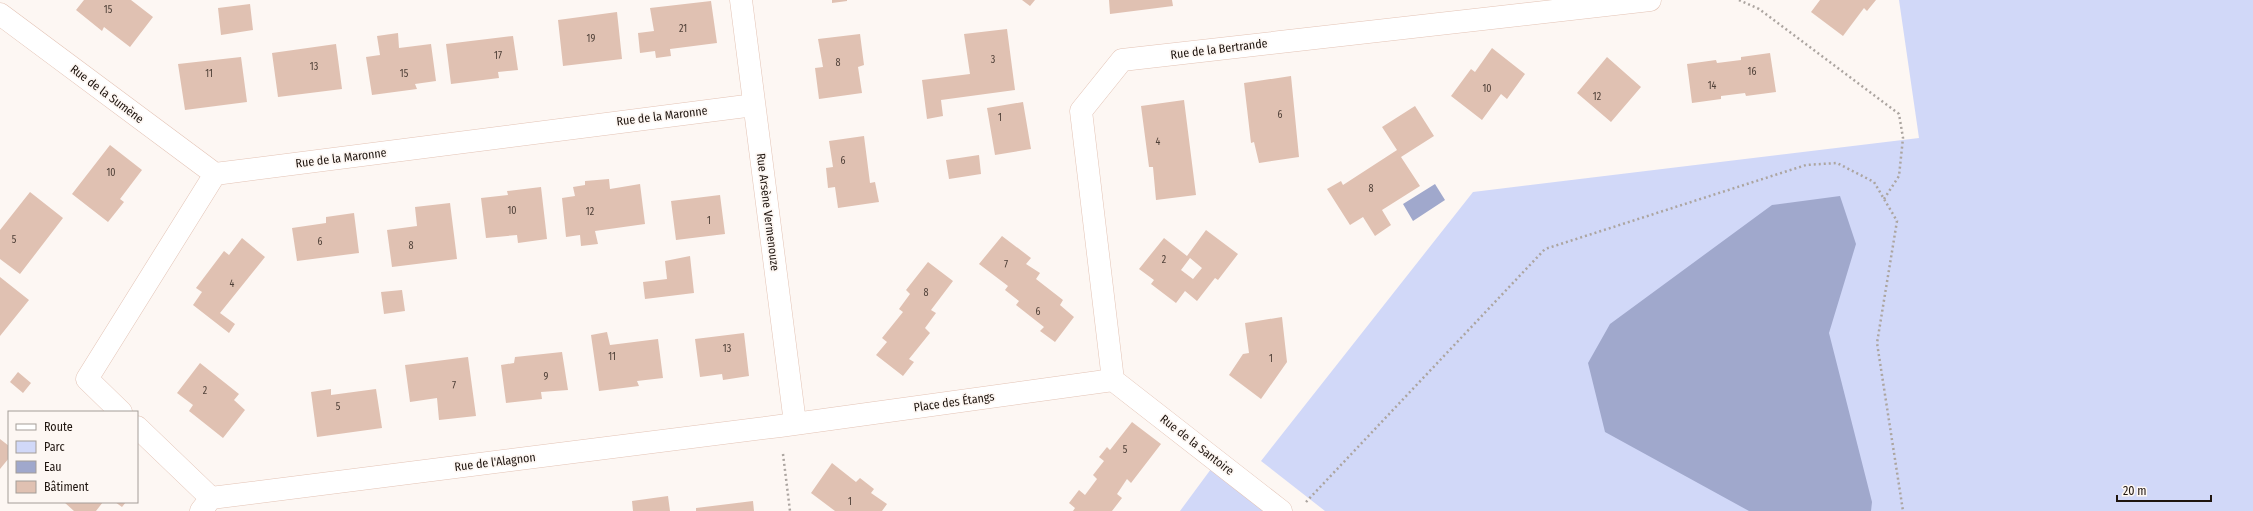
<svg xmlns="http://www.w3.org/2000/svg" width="2253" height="511" font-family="'Fira Sans Condensed',sans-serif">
<rect width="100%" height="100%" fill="#fdf7f3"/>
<path fill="#d1d8f8" d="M1899,0H2253V511H1325L1261,461L1473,192L1919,138Z
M1211,469L1264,511H1180Z"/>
<path fill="#a0a8cc" d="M1435,184L1445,200L1413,221L1403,204Z
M1840,196L1856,244L1829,333L1872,502L1871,511H1749L1605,432L1588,363L1610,324L1772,205Z"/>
<path fill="#e0c1b2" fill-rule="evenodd" d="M84,0H131L153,17L130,47L104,27L102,31L76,10Z
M832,0H847V1L832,3Z
M1022,0H1035L1030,6Z
M1109,0H1172L1173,6L1110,14Z
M1820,0H1876L1867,11L1864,8L1843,36L1811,12Z
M711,1L717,43L670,49L671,56L656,58L655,51L640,53L638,33L654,31L650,8Z
M250,4L253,30L221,35L218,8Z
M617,12L622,59L563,66L558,20Z
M1007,29L1015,90L941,100L943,116L927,119L922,80L970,74L964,34Z
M398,33L399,48L431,44L436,81L415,84L417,89L372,95L366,57L380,55L377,36Z
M860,34L864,65L858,67L862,93L819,99L815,68L823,67L818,39Z
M513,36L518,70L498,72L499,78L451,84L446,44Z
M336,44L342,89L278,97L272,53Z
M1492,48L1525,74L1507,99L1501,94L1482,120L1451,96L1471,69L1475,72Z
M1770,53L1776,92L1746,96L1745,93L1721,96V99L1692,103L1687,64L1716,60L1717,63L1741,60V57Z
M241,57L247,102L185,110L178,64Z
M1607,57L1641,87L1611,122L1577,93Z
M1291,76L1299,157L1259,163L1254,142L1251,143L1244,83Z
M1184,100L1196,195L1156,200L1153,167H1149L1141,106Z
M1023,102L1031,149L995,155L987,108Z
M1415,106L1434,136L1401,157L1420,186L1382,210L1391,225L1375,236L1363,217L1350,225L1327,189L1341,181L1343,185L1397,150L1382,127Z
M864,136L870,183L875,182L879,202L838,208L835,187L828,188L826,168L833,167L829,141Z
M110,145L142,170L120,199L124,202L108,222L72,194Z
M979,155L981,174L949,179L946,160Z
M609,179L610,189L640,184L645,224L595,231L598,244L581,246L580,235L566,237L562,198L575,196L573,187L585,185V181Z
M541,187L547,239L518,243L517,235L486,238L481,198L508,195L507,191Z
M30,192L63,218L20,274L0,259V230Z
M720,195L725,234L676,240L671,201Z
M450,203L457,259L392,267L387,230L417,226L415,207Z
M354,213L359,253L297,261L292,228L326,223V217Z
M1206,230L1238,254L1218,280L1215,278L1197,301L1185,291L1176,303L1151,284L1154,280L1139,269L1164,238L1187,256ZM1190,258L1202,268L1193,279L1181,270Z
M1002,236L1031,258L1026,264L1040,273L1036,279L1063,300L1060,305L1074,317L1055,342L1040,331L1044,327L1016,305L1019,301L1005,290L1008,286L979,264Z
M242,238L265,257L220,313L235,324L229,333L193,305L202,292L196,288L224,251L229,255Z
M690,256L694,293L645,299L643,282L667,279L665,261Z
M928,262L953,281L931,310L936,313L925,328L930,333L909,359L914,362L903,376L876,355L887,342L882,338L903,312L899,309L910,294L906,290Z
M0,277L29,300L0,336Z
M402,290L405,311L384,314L381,292Z
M1282,317L1287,362L1261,399L1229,375L1243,354L1249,353L1245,323Z
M607,332L610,345L658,339L663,378L637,381L639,386L599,391L591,335Z
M744,333L749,376L723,380L722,374L700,377L695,339Z
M562,352L568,390L541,392L542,399L506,403L501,365L514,363L515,357Z
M468,357L476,416L439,420L437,398L410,402L405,365Z
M200,363L239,394L234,400L245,410L223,438L189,411L193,405L177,393Z
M18,372L31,383L23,393L10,382Z
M331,389V395L376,389L382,428L317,437L311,392Z
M1132,422L1161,444L1131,483L1127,479L1117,494L1122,498L1112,511H1073L1075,508L1069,503L1079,490L1085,495L1097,479L1093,475L1104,461L1099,457L1107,447L1110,450Z
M0,439L9,446V458L0,469Z
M832,463L856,482L860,478L874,489L871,493L887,504L882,511H835L811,493Z
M668,496L670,511H633L632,501Z
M753,501L754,511H696V508Z
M64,502H103L96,511H74Z
M115,502H126L122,507Z"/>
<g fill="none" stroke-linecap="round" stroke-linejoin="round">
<defs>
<path id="minor" d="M741,0L795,423
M0,14L215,174
M1113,380L1081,111L1122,60L1650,0
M1113,380L1281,511
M121,412L87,379L215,174L754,105
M137,427L211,498
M201,511L211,498L780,426L1113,380"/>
</defs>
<use href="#minor" stroke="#e3c3b5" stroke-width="23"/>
<path stroke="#aca5a0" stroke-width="2.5" stroke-dasharray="2 3" stroke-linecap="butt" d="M1739,0L1759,9L1899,114L1903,138L1899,176L1884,199
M783,454L790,511
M1306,502L1545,249L1806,165L1837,163L1874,182L1897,221L1877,343L1903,511"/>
<use href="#minor" stroke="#fff" stroke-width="22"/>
</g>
<g text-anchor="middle" stroke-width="3.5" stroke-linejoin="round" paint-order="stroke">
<g font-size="10" fill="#4f4038">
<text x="108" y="13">15</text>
<text x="683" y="32">21</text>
<text x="591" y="42">19</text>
<text x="498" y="59">17</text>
<text x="993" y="63">3</text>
<text x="838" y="66">8</text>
<text x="314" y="70">13</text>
<text x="1752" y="75">16</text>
<text x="209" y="77">11</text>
<text x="404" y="77">15</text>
<text x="1712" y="89">14</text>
<text x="1487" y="92">10</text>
<text x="1597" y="100">12</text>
<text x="1280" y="118">6</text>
<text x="1000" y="121">1</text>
<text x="1158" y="145">4</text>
<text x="843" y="164">6</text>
<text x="111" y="176">10</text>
<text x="1371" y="192">8</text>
<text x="512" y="214">10</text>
<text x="590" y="215">12</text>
<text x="709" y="224">1</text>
<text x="14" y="243">5</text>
<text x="320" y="245">6</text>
<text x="411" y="249">8</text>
<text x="1164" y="263">2</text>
<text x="1006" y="268">7</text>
<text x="232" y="287">4</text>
<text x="926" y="296">8</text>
<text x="1038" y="315">6</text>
<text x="727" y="352">13</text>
<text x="612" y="360">11</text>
<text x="1271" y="362">1</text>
<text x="546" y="380">9</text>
<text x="454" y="389">7</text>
<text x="205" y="394">2</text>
<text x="338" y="410">5</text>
<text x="1125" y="453">5</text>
<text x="850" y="505">1</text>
</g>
<g font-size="12" fill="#1f150f" stroke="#fdf7f3">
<text transform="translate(1219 49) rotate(-7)" y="4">Rue de la Bertrande</text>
<text transform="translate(107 94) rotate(37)" y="4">Rue de la Sumène</text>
<text transform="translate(662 116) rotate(-7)" y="4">Rue de la Maronne</text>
<text transform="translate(341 158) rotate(-7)" y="4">Rue de la Maronne</text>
<text transform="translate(768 212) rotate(83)" y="4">Rue Arsène Vermenouze</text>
<text transform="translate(954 402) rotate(-8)" y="4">Place des Étangs</text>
<text transform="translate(1197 445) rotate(38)" y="4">Rue de la Santoire</text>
<text transform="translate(495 462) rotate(-7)" y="4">Rue de l'Alagnon</text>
</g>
</g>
<rect x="8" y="411" width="130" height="92" fill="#fdf7f3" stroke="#a49d98"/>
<rect x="16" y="424" width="20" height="6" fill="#ffffff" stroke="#a49d98"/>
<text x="44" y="431" font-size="12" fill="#1f150f">Route</text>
<rect x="16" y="441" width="20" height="12" fill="#d1d8f8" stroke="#a49d98"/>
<text x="44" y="451" font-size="12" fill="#1f150f">Parc</text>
<rect x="16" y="461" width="20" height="12" fill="#a0a8cc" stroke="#a49d98"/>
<text x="44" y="471" font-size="12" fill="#1f150f">Eau</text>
<rect x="16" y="481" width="20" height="12" fill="#e0c1b2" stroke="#a49d98"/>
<text x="44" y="491" font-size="12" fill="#1f150f">Bâtiment</text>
<path d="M2117 495v6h94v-6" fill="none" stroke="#1f150f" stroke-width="2"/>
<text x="2123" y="495" font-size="12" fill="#1f150f" stroke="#fdf7f3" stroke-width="3" paint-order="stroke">20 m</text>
</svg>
